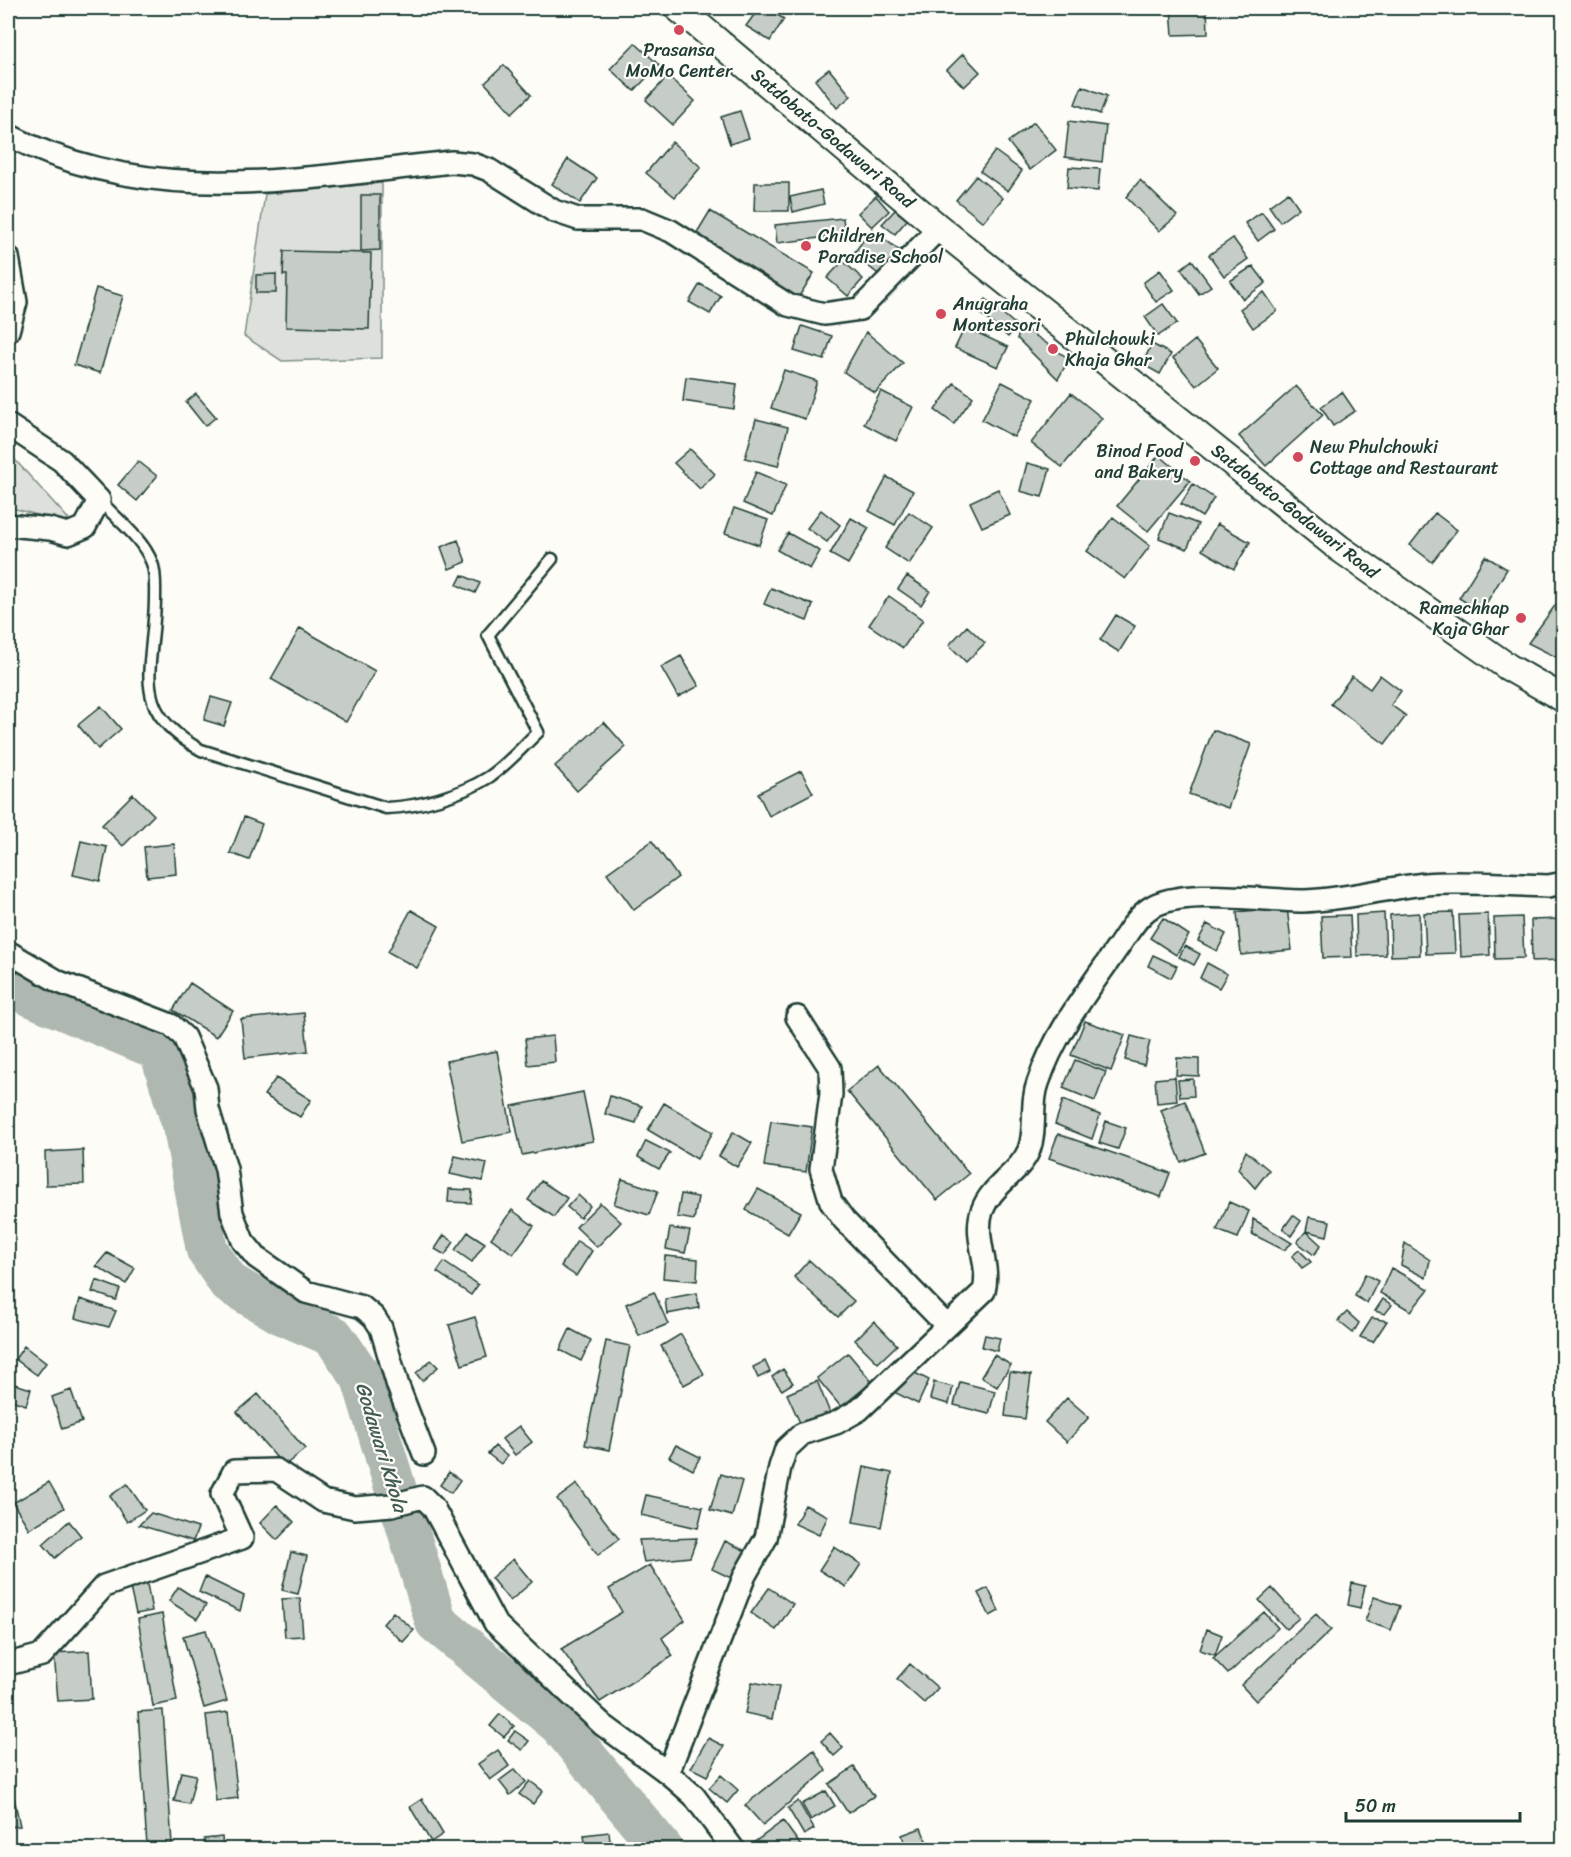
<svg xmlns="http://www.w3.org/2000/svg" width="1571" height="1857" font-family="Sriracha,sans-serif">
<rect width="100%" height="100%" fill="#fdfcf7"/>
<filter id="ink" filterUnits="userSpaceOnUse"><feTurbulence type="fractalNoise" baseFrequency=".0167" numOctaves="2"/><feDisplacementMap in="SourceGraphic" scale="12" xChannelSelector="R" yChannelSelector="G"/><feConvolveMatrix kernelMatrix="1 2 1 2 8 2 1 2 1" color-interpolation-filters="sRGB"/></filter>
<g filter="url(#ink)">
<path fill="#dde0db" stroke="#7e8e88" stroke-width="1.5" d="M382,183V358L282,361L244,336L265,194Z
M8,452L74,525L8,507Z"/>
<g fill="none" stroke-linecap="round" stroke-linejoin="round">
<path stroke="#aeb8b1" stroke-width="42" d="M8,986L160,1050L185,1133L207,1250L229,1283L282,1314L333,1336L362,1378L436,1622L559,1724L663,1850"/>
</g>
<path fill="#c6cdc7" stroke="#1f3d34" stroke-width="1.5" d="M759,8H766L784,19L770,41L746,26Z
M1171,8H1207L1208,34L1173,35Z
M635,43L659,65L634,91L610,69Z
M963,54L980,72L964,87L947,70Z
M504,65L531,95L512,113L485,83Z
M829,69L851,96L837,108L815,80Z
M668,76L695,101L673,125L646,100Z
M1082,86L1107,96L1100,114L1075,104Z
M740,111L749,138L730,144L721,117Z
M1069,121L1106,126L1102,162L1065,157Z
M1034,122L1056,150L1030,170L1008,142Z
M672,142L701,167L675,197L646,173Z
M995,151L1022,171L1008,191L980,171Z
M568,159L597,178L580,203L552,184Z
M1069,167L1100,169L1098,191L1067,188Z
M976,176L1003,198L983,222L956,200Z
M1140,180L1177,216L1159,231L1126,197Z
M755,183H789V211H754Z
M821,190L824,204L793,212L790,197Z
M1288,192L1299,208L1280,222L1269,206Z
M361,195H380V250L361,251Z
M876,196L889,211L872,227L858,213Z
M895,210L907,220L895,234L882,224Z
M710,211L814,273L796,301L693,239Z
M1262,212L1274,229L1258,241L1245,223Z
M843,218L845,235L777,243L775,225Z
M872,229L901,252L882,277L853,254Z
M1233,238L1248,259L1224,276L1209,255Z
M284,251L371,253L369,329L286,327L287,275H283Z
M1192,260L1211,286L1199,294L1181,269Z
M843,261L863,279L848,296L827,278Z
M1253,266L1266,283L1243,299L1230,281Z
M1160,270L1174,290L1156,302L1143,283Z
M276,274V293H256V275Z
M700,284L721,296L710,314L689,302Z
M96,288L123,296L100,373L74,365Z
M1264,292L1277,311L1253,328L1240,309Z
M986,299L1017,326L1008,337L976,310Z
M1163,304L1177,323L1158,336L1145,317Z
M802,326L832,336L824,360L794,351Z
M965,327L1008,347L998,367L955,348Z
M1023,327L1069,359L1058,379L1017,338Z
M866,332L903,363L875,393L844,372Z
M1195,340L1218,368L1196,386L1173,358Z
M1152,344L1171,354L1160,374L1142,364Z
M784,370L817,381L805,419L771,408Z
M686,377L737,384L734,409L683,401Z
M1002,382L1035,399L1014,437L982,420Z
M954,383L973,397L954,424L935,410Z
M1296,386L1323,415L1266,466L1239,436Z
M881,391L913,407L896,441L864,424Z
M1342,392L1355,411L1333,426L1321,407Z
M1071,393L1102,418L1062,467L1031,443Z
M196,394L216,417L205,426L186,402Z
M756,419L788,427L778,466L745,458Z
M690,449L715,474L700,489L674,463Z
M1159,455L1190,481L1148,531L1117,506Z
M138,461L157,476L137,501L118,485Z
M1027,463L1050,469L1042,497L1020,491Z
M756,472L786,485L773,516L743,503Z
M887,477L913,491L895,525L869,511Z
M1193,484L1214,498L1202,517L1181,504Z
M998,489L1010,515L982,527L970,502Z
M734,508L768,520L759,545L725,533Z
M821,510L840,525L827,542L807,528Z
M909,512L933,528L909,564L885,548Z
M1169,513L1198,524L1187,549L1159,538Z
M1435,513L1457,530L1432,562L1410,545Z
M1113,517L1150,546L1125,579L1087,551Z
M851,518L869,528L848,564L830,554Z
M1217,524L1250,542L1234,569L1202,550Z
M788,533L820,551L810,569L777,550Z
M458,540L466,562L449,569L441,547Z
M1485,556L1507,569L1481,612L1459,598Z
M462,575L480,583L475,593L457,585Z
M907,576L930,591L921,605L898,589Z
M771,588L813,605L807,621L764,604Z
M1564,593V661L1528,643Z
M889,596L923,620L903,648L869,625Z
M1116,615L1135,626L1119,652L1100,640Z
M967,626L985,643L966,662L949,645Z
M300,628L375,671L346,722L271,679Z
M681,656L699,686L678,697L661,667Z
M1380,675L1401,691L1391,705L1406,716L1385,744L1331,704L1352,676L1370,689Z
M211,697L232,703L224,726L204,720Z
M101,706L121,729L98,749L78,725Z
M604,722L626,747L577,791L555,766Z
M1213,730L1251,744L1228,808L1189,794Z
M801,771L813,793L769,816L758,793Z
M133,794L154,815L123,846L102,825Z
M244,817L262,824L249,860L230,853Z
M81,841L107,847L100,881L73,875Z
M652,841L678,877L634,910L607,873Z
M174,844L176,874L147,877L144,847Z
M1287,907L1292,950L1241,955L1237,912Z
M411,910L439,926L417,968L388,952Z
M1453,912L1455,953L1426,954L1424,913Z
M1384,913L1386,955L1357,956L1356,915Z
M1419,913L1420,955L1391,956L1390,915Z
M1488,914L1490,955L1461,957L1459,915Z
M1350,915L1352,957L1323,958L1321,916Z
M1522,917L1524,958L1495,959L1494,918Z
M1163,918L1189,935L1176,955L1150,938Z
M1560,919L1561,960L1532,961L1531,920Z
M1207,924L1226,934L1217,951L1198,941Z
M1185,946L1200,954L1194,965L1179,957Z
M1153,955L1177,966L1171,978L1148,966Z
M1207,963L1227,974L1219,988L1200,978Z
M190,983L233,1011L216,1037L173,1010Z
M304,1013L308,1051L245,1058L241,1019Z
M1085,1021L1125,1035L1111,1071L1071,1055Z
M553,1036L555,1062L528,1065L525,1039Z
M1131,1036L1150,1041L1144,1065L1125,1060Z
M497,1051L512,1132L462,1141L446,1061Z
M1177,1058L1199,1059V1076L1176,1075Z
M1075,1060L1106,1072L1095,1101L1063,1088Z
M879,1065L969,1174L937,1200L847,1091Z
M1175,1077L1177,1101L1157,1103L1155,1079Z
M276,1078L311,1100L300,1117L264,1095Z
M1193,1079L1194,1096L1180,1097L1178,1080Z
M583,1092L593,1141L522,1155L512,1106Z
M610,1096L642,1106L636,1123L605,1114Z
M1063,1100L1100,1115L1092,1139L1055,1124Z
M1185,1101L1205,1153L1181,1162L1161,1110Z
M664,1103L713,1132L697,1159L648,1130Z
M771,1121L812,1127L806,1172L764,1166Z
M1106,1121L1126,1128L1118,1149L1099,1143Z
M733,1132L752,1143L737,1167L719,1156Z
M1058,1134L1170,1173L1161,1197L1049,1158Z
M646,1141L670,1153L659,1169L638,1157Z
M83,1150L84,1184L46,1185L45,1152Z
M1246,1151L1269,1170L1255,1188L1238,1169Z
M455,1156L487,1163L483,1181L450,1174Z
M622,1179L658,1191L649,1215L614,1204Z
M541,1181L567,1198L554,1217L528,1200Z
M449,1189L472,1190L471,1203L448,1202Z
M758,1189L801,1212L788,1234L746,1210Z
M681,1194L698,1197L694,1220L677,1217Z
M578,1195L590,1206L580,1218L567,1207Z
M1229,1202L1249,1211L1238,1238L1217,1230Z
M600,1203L621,1222L597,1247L576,1227Z
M512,1210L534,1226L513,1254L491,1238Z
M1293,1215L1301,1221L1291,1236L1283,1229Z
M1309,1217L1330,1221L1327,1236L1306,1231Z
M1253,1219L1292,1243L1284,1250L1252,1234Z
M670,1228L690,1231L685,1253L666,1249Z
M1306,1231L1321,1245L1314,1255L1297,1242Z
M468,1232L485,1243L472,1262L455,1250Z
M444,1235L454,1242L445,1255L435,1249Z
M577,1241L592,1251L576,1276L561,1266Z
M1405,1243L1430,1260L1426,1278L1401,1265Z
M1299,1250L1311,1262L1302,1268L1292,1256Z
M107,1253L135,1268L126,1284L96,1266Z
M665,1256L698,1259L697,1281L663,1278Z
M809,1260L854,1301L838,1317L794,1277Z
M444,1262L478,1285L471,1295L437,1272Z
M1391,1268L1429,1289L1411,1311L1380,1293Z
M1365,1274L1378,1281L1367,1303L1355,1296Z
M96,1280L120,1289L116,1300L92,1292Z
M654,1292L668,1324L639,1336L626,1304Z
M697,1293L699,1308L667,1314L665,1299Z
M80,1299L116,1311L109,1327L75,1318Z
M1383,1299L1392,1305L1385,1314L1375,1311Z
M1347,1312L1359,1323L1353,1333L1338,1321Z
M475,1317L487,1357L462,1365L449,1325Z
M1372,1318L1387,1321L1373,1342L1360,1337Z
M874,1321L897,1345L878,1363L855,1340Z
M570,1329L591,1340L581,1361L560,1350Z
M681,1334L704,1374L684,1385L661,1346Z
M985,1335L1000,1338L997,1351L982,1347Z
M606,1341L630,1346L609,1450L585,1445Z
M24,1346L46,1363L37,1375L15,1359Z
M848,1353L872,1382L841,1407L817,1378Z
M994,1355L1011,1365L997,1387L981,1377Z
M431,1360L438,1367L422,1381L416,1373Z
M765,1361L770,1372L758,1378L753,1367Z
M905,1368L929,1380L918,1404L894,1392Z
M783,1369L793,1383L782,1390L772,1377Z
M1010,1372L1031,1375L1025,1419L1005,1416Z
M817,1381L830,1413L801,1425L787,1394Z
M8,1382L31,1389L26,1405L8,1399Z
M934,1382L953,1387L949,1404L930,1399Z
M960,1382L995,1391L989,1414L954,1405Z
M71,1390L82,1422L62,1429L52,1397Z
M258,1394L305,1449L284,1466L237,1412Z
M1067,1398L1089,1417L1067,1442L1045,1422Z
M519,1426L532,1442L515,1455L502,1439Z
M676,1445L700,1457L693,1470L669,1457Z
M495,1446L507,1456L501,1464L488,1454Z
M864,1467L892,1473L881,1527L853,1522Z
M449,1472L460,1480L451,1493L440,1485Z
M721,1474L742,1481L732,1516L710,1510Z
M49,1482L64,1508L29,1529L13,1503Z
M127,1484L145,1510L127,1522L110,1496Z
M577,1484L619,1539L598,1555L557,1499Z
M646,1495L703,1507L698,1528L641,1515Z
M277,1505L294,1522L277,1540L260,1523Z
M805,1505L828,1516L819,1535L795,1524Z
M151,1513L198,1528L193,1541L139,1525Z
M69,1521L81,1536L55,1558L43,1544Z
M697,1538L690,1557L644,1562L639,1540Z
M725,1541L746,1551L733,1579L712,1569Z
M834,1547L861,1564L846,1587L819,1570Z
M291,1552L307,1556L298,1594L282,1590Z
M513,1559L532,1582L510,1601L491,1578Z
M650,1565L685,1620L662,1638L673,1656L600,1702L561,1649L622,1612L609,1589Z
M205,1577L244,1596L240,1611L199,1592Z
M1352,1583L1365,1586L1360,1608L1348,1605Z
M147,1584L152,1611L136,1614L130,1588Z
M178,1587L206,1605L197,1619L169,1601Z
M769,1588L793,1604L776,1630L751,1613Z
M988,1588L999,1611L990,1616L978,1593Z
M1272,1588L1299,1618L1286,1629L1259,1600Z
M1374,1597L1400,1606L1391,1630L1365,1621Z
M300,1598L303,1636L285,1637L282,1599Z
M393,1612L414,1630L403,1642L383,1624Z
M1264,1612L1278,1628L1228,1674L1213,1658Z
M162,1614L177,1701L153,1706L138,1619Z
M1316,1614L1331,1630L1256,1701L1241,1685Z
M1207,1629L1222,1635L1215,1655L1200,1650Z
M206,1630L227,1701L204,1708L183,1636Z
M89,1651L92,1699L58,1701L54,1653Z
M910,1664L938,1688L924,1703L897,1679Z
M752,1682L779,1687L772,1719L745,1713Z
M163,1710L172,1844L147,1846L138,1712Z
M228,1712L238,1798L216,1801L206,1715Z
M500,1714L514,1726L504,1737L490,1726Z
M515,1731L529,1741L522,1750L508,1740Z
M830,1733L843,1748L834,1756L821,1741Z
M708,1738L724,1746L707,1776L691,1768Z
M498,1750L509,1766L490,1780L478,1764Z
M814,1750L826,1771L763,1825L745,1805Z
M854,1767L874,1796L848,1813L829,1784Z
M515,1769L526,1782L510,1795L499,1781Z
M181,1772L196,1775L189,1804L174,1801Z
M721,1775L738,1790L727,1803L709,1788Z
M10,1778L20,1826L8,1827V1779Z
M530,1781L543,1791L533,1804L519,1794Z
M826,1791L835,1806L811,1820L802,1804Z
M422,1799L443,1834L431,1842L410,1807Z
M798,1801L814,1829L804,1835L788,1808Z
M783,1821L804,1850H756L752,1844Z
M921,1828L930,1850H907L902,1835Z
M609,1832L611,1850H586L584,1835Z
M222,1837L223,1850H205L204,1839Z
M622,1841L642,1850H618Z
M473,1842L477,1850H468L466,1846Z"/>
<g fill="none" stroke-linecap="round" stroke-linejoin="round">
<defs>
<path id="service" d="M99,500C117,519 143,539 152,563C156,573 155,588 155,599C154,670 127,709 201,750L386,808C419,807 461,795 489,777C507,765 522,747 538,732L488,635L552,559"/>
<path id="minor" d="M8,135C151,209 299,178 452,162L473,164L489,170L554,211L578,219H642L671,231L788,305L824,314L860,309L939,228
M8,257L16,302L8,331
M8,425L62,461L99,500L85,527L68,534L50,529L8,525
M8,952L59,982L171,1025L184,1037L206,1088L208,1109L226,1169L232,1213L243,1241L256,1257L306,1292L362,1307L374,1317L381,1328L398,1386L424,1454
M797,1017L830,1068L831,1094L821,1169L831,1202L844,1220L946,1325
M8,1664L42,1655L104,1586L242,1538L222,1494L234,1471L276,1470L323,1501L355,1508L392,1505L423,1497L433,1507L495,1623L603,1725L668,1773L745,1575L766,1538L780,1467L786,1449L802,1434L836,1423L859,1410L984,1291C991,1265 973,1238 982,1211C991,1185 1019,1174 1029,1150C1037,1129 1030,1104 1038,1083C1054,1034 1087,992 1116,950C1126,936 1136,917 1150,908C1182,887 1265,901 1303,901C1344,900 1385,888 1425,884C1465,881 1507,885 1548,886L1564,883
M668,1773L694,1796L734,1850"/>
<path id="tertiary" d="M678,8L939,228L1339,548L1508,667L1564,699"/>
</defs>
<use href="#service" stroke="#1f3d34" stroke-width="15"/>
<use href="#minor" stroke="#1f3d34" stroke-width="26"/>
<use href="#tertiary" stroke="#1f3d34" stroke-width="30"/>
<use href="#service" stroke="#fdfcf7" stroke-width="10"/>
<use href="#minor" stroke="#fdfcf7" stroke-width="21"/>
<use href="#tertiary" stroke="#fdfcf7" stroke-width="26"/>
</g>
</g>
<g fill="#d1495b" stroke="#fdfcf7" stroke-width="2">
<circle cx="679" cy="30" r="6"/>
<circle cx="806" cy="246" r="6"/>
<circle cx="941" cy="314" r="6"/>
<circle cx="1053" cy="349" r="6"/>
<circle cx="1298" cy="457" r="6"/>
<circle cx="1195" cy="461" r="6"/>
<circle cx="1521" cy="618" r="6"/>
</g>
<g text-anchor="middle" stroke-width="4.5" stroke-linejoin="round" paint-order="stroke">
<g font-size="18" fill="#1f3d34" stroke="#fdfcf7" text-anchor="start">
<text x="679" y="56" text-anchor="middle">Prasansa<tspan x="679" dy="21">MoMo Center</tspan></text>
<text x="818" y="242">Children<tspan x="818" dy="21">Paradise School</tspan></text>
<text x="953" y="310">Anugraha<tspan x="953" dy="21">Montessori</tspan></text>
<text x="1065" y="345">Phulchowki<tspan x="1065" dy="21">Khaja Ghar</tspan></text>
<text x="1310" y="453">New Phulchowki<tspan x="1310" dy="21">Cottage and Restaurant</tspan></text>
<text x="1183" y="457" text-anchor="end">Binod Food<tspan x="1183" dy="21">and Bakery</tspan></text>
<text x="1509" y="614" text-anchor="end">Ramechhap<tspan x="1509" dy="21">Kaja Ghar</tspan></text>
</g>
<g font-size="18" fill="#1f3d34" stroke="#fdfcf7">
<text transform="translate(833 138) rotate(40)" y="6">Satdobato-Godawari Road</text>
<text transform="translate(1295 511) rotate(38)" y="6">Satdobato-Godawari Road</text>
</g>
<g font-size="20" font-style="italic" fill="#435c53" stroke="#fdfcf7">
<text transform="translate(382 1447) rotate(73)" y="7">Godawari Khola</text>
</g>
</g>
<rect width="1571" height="1857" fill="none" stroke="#fdfcf7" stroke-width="30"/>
<rect x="15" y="15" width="1541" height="1827" fill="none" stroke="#1f3d34" stroke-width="2" filter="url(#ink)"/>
<path d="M1346 1812v9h174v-9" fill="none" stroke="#1f3d34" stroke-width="3"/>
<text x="1355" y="1812" font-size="18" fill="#1f3d34" stroke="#fdfcf7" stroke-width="4.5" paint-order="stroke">50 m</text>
</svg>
